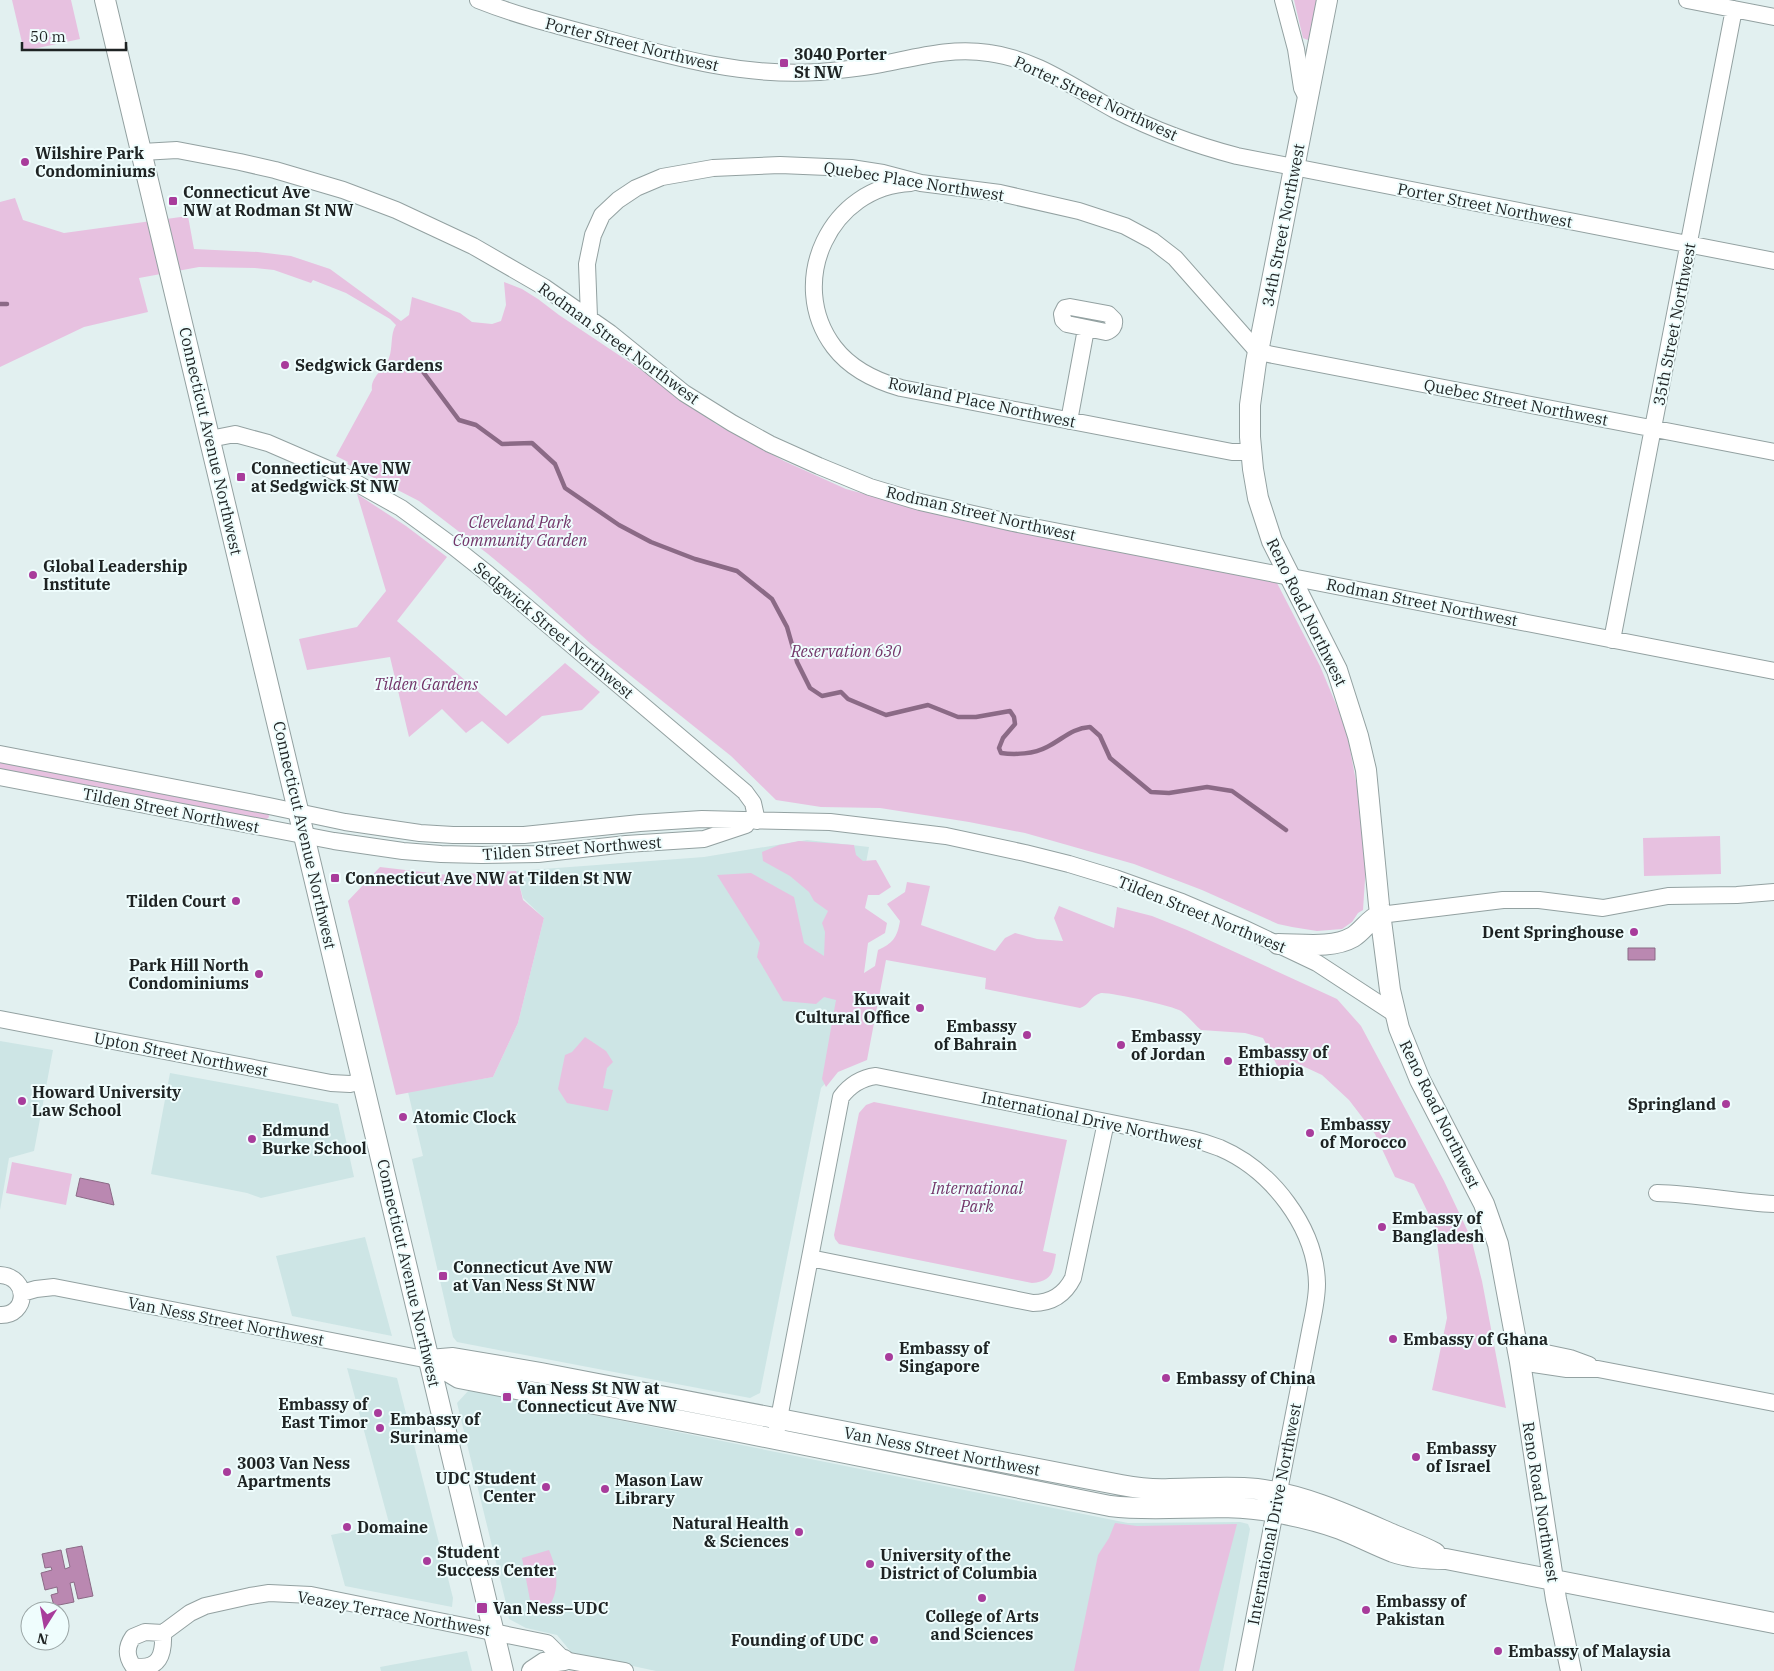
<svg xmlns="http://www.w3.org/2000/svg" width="1774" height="1671" font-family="'IBM Plex Serif',serif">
<rect width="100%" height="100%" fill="#e2f0f0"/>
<path fill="#cde5e5" d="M807,840L869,847L828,1065L832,1076L821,1088L760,1393L750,1398L457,1342L453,1337L412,1159L423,1156L408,1092L493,1077L518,1023L544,918L523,898L516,871L704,857Z
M0,1041L53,1050L34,1151L9,1158L0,1210Z
M170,1073L338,1104L354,1177L261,1198L247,1193L151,1174Z
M365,1237L392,1336L292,1316L276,1256Z
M347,1368L397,1378L453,1598L452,1607L345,1586L331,1535L389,1523Z
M469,1390L1128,1523L1240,1522L1248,1524L1250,1529L1223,1671H656L572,1653L557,1635L526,1628L509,1619L505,1599L457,1403Z
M467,1651L472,1671H381L380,1667Z"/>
<path fill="#e7c1e0" d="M12,0H71L80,39L24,51Z
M1294,0H1317L1310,37L1308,40L1303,38Z
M15,198L23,220L64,233L188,216L194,249L258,252L291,256L330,269L401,321L409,315L412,297L460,313L472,322L492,324L501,321L506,305L504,282L522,289L538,299L559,315L674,392L716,424L784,461L846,489L968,522L1277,583L1320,666L1346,728L1358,792L1366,864L1363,910L1358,913L1352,922L1342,929L1317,931L1292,927L1278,924L1202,890L1134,864L1025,833L969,822L880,808L821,807L776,800L731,756L591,644L530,589L488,554L419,501L347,464L348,462L336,456L372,390C370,377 385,369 389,358C393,347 390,334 396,325L390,319L346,293L313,280L311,283L274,270L255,268L199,267L139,278L148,312L84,327L0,367V202Z
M357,494L406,526L447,557L397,621L506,716L565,663L600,692L582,710L542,716L508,744L482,721L466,733L442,709L409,737L390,657L307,670L299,639L357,627L386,591Z
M0,755L268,810L269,817L265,821L0,770Z
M1720,836L1721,874L1644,876L1643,838Z
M799,841L854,845L856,855L863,861L876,860L891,887L879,895H868L865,908L887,923L885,933L868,943L864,973L875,966L878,950C893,943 897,938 900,921L887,904L905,892L907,882L930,886L921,925L995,951L1005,938L1015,933L1037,939L1063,941L1054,918L1059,906L1114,928L1117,907L1152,916L1187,930L1337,999L1361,1026L1444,1181L1471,1238L1482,1281L1506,1408L1432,1390L1447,1318L1435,1227L1414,1184L1395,1177L1375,1134L1349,1100L1322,1075L1292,1061L1283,1077L1263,1038L1245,1033L1201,1030C1194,1024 1188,1016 1181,1011C1174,1006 1110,992 1101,993C1090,996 1090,1005 1080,1008L985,989L986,978L886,960L867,1060L838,1072L826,1087L822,1079L836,1000L824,997L816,1004L783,1001L757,957L760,943L717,875L751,873L794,897L804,943L824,956L825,932L822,923L828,911L814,901L809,892L790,876L763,861L762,852L779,845Z
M380,867L448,875L516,871L523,900L544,918L518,1023L493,1077L396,1095L348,901Z
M585,1037L606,1051L613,1062L607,1068L603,1088L613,1090L608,1111L567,1103L558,1089L565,1055L572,1052Z
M874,1102L1067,1140L1043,1251L1056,1254C1053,1272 1053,1281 1032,1283L839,1244L835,1239L834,1235L859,1113L866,1105Z
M12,1162L72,1174L66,1205L6,1193Z
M1115,1523L1137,1526L1237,1524L1199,1671H1074L1098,1555L1109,1538Z
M549,1550C556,1566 560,1585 552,1601C550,1606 546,1610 543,1615L530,1600L522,1558Z"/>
<path fill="#ba88b1" stroke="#8b6a86" d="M1628,948H1655V960H1628Z
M80,1178L109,1184L114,1205L76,1196Z
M82,1546L93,1596L78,1599L74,1582L70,1583L74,1602L54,1606L51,1595L58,1593L57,1587L45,1590L41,1573L52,1570L51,1567L45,1568L42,1554L61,1550L65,1569L70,1567L66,1549Z"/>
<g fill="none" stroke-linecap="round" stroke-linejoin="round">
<path stroke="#8b6a86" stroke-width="4.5" d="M0,304H7
M418,365L459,420L476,425L502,444L532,443L555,464L565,488L619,525L651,542L695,559L737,571L772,599L787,627L797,662L810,688L822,696L841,692L848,699L886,715L928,705L958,717H976L1010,711L1014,717L1015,724L1003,738L999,748L1001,753C1015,755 1034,754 1047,747C1063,739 1072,728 1090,727L1100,736L1110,758L1151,792L1169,793L1207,787L1232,791L1286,830"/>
<defs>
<path id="minor" d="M478,0C518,16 559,26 600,37C673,57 742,77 819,72C840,70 862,68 882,64C918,57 952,47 989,53C1036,59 1074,88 1115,110C1154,130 1195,145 1237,156L1774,261
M1283,0L1296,49L1302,88L1307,98
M1687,0L1774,17
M142,152L177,150L240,162L275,170L343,190L396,210L473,246L544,287L610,333L684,393L732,423L770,444L819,466L870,487L920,502L1013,523L1774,671
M911,183C831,186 785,282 834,347C850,368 876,381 901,388L1232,452H1251
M1070,307L1108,314L1114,320C1115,326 1112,330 1106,332L1067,324L1063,320L1062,314L1065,308Z
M589,317L587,264L593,235L602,215L618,200L636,188L662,177L713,168L780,165L851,168L883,173L921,183L1000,193L1079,211L1125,226L1153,241L1175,258L1258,352L1774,452
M1069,421L1086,329
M210,439L235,434L268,443L342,475L401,508L454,547L488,574L745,792L753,803L757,821
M1612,640L1734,9
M0,754L269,806L345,822L420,833L453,835H524L640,823L702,819L830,822L946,836L1025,853L1069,864L1115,878L1182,902L1243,928L1317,963L1395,1014
M0,777L334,841L403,851L441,854L482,855L538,854L626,844L704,839L746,825
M1380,915L1503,900H1539L1603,908L1668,896L1737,895L1774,892
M0,1019L331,1083L350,1084L363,1081
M1657,1193C1697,1194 1735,1202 1774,1204
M810,1258L1033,1303C1052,1303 1065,1294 1073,1278L1106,1122
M0,1275C30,1277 28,1316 0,1315
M22,1293L36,1289L54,1287L429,1360
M1517,1347L1570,1358L1589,1365
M1520,1362L1567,1369H1598L1774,1403
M775,1439L841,1097C850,1085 861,1078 876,1076L1191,1139C1200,1141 1210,1144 1220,1148C1271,1170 1316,1227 1317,1284C1317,1298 1314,1312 1311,1326L1244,1671
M163,1633L145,1632L133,1637C126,1647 126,1656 133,1666C160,1671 164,1654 163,1633L190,1613L205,1606L250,1596L269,1593L311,1595L547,1643L564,1660L625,1671"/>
<path id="major" d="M105,0L503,1671
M1327,0L1256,362L1250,405V437L1253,469L1258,498L1272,541L1337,670L1358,736L1366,770L1379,905L1390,990L1399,1028L1420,1080L1484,1204L1498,1244L1520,1362L1556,1599L1571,1671
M1278,944C1302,944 1332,949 1353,937C1363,931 1369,919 1380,915
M429,1360L459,1378L735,1431L1110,1506C1165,1513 1218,1501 1274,1512C1296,1516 1319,1521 1340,1529C1358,1536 1375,1545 1393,1552C1410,1558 1428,1559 1446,1559L1774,1623
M429,1360L453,1358L541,1373L1121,1485C1137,1488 1153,1490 1170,1489C1199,1489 1228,1486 1257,1489C1305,1495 1350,1516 1394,1535C1408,1541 1422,1546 1435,1553
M532,1671L544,1663L564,1660"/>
</defs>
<use href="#minor" stroke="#93a1a1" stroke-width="18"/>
<use href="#major" stroke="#93a1a1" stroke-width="22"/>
<use href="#minor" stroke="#fff" stroke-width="16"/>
<use href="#major" stroke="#fff" stroke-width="20"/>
</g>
<g fill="#a83c9b" stroke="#effdfd" stroke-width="2">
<rect x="779" y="58" width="10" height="10" rx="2.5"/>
<circle cx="25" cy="162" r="5"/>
<rect x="168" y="196" width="10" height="10" rx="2.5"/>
<circle cx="285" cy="365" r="5"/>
<rect x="236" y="472" width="10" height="10" rx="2.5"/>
<circle cx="33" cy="575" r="5"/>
<rect x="330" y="873" width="10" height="10" rx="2.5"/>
<circle cx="236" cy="901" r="5"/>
<circle cx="1634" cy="932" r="5"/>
<circle cx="259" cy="974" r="5"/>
<circle cx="920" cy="1008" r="5"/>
<circle cx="1027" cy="1035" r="5"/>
<circle cx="1121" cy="1045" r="5"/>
<circle cx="1228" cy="1061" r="5"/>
<circle cx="22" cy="1101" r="5"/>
<circle cx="1726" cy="1104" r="5"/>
<circle cx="403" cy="1117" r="5"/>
<circle cx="1310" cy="1133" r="5"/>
<circle cx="252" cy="1139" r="5"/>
<circle cx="1382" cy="1227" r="5"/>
<rect x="438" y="1271" width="10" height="10" rx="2.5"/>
<circle cx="1393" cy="1339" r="5"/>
<circle cx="889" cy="1357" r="5"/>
<circle cx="1166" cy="1378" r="5"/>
<rect x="502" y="1392" width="10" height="10" rx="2.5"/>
<circle cx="378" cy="1413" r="5"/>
<circle cx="380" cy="1428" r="5"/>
<circle cx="1416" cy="1457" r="5"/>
<circle cx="227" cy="1472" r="5"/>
<circle cx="546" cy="1487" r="5"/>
<circle cx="605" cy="1489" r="5"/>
<circle cx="347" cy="1527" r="5"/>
<circle cx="799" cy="1532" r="5"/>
<circle cx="427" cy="1561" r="5"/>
<circle cx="870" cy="1564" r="5"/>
<circle cx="982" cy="1598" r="5"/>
<rect x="476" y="1602" width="12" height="12" rx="2.5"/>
<circle cx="1366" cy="1610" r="5"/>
<circle cx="874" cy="1640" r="5"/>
<circle cx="1498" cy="1651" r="5"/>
</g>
<g text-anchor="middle" stroke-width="4" stroke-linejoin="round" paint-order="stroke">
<g font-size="16" fill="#1e2323" stroke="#effdfd">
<text transform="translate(632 44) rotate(14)" y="6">Porter Street Northwest</text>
<text transform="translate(1096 98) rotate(25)" y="6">Porter Street Northwest</text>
<text transform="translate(914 181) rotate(9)" y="6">Quebec Place Northwest</text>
<text transform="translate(1485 205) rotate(11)" y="6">Porter Street Northwest</text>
<text transform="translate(1283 225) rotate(-79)" y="6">34th Street Northwest</text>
<text transform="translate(1674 324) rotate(-79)" y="6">35th Street Northwest</text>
<text transform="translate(619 343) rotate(36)" y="6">Rodman Street Northwest</text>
<text transform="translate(982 402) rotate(12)" y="6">Rowland Place Northwest</text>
<text transform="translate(1516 402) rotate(11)" y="6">Quebec Street Northwest</text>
<text transform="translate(211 441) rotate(77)" y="6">Connecticut Avenue Northwest</text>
<text transform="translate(981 513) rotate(13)" y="6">Rodman Street Northwest</text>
<text transform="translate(1422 602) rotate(11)" y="6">Rodman Street Northwest</text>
<text transform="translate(1307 612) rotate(64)" y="6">Reno Road Northwest</text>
<text transform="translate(554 630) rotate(40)" y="6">Sedgwick Street Northwest</text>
<text transform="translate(171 810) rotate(11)" y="6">Tilden Street Northwest</text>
<text transform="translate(305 835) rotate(77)" y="6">Connecticut Avenue Northwest</text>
<text transform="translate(572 848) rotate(-4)" y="6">Tilden Street Northwest</text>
<text transform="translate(1202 914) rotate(22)" y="6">Tilden Street Northwest</text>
<text transform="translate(181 1054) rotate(11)" y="6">Upton Street Northwest</text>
<text transform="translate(1440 1114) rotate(64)" y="6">Reno Road Northwest</text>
<text transform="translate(1092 1120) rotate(12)" y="6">International Drive Northwest</text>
<text transform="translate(409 1273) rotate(77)" y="6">Connecticut Avenue Northwest</text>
<text transform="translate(226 1321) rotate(11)" y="6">Van Ness Street Northwest</text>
<text transform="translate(942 1451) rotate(11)" y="6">Van Ness Street Northwest</text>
<text transform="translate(1541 1502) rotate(81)" y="6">Reno Road Northwest</text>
<text transform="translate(1274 1514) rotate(-79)" y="6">International Drive Northwest</text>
<text transform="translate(394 1613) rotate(10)" y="6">Veazey Terrace Northwest</text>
</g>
<g font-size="16" font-weight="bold" fill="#1e2323" stroke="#effdfd" text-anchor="start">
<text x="794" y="60">3040 Porter<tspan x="794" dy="18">St NW</tspan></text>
<text x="35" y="159">Wilshire Park<tspan x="35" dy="18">Condominiums</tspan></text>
<text x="183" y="198">Connecticut Ave<tspan x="183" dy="18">NW at Rodman St NW</tspan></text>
<text x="295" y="371">Sedgwick Gardens</text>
<text x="251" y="474">Connecticut Ave NW<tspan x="251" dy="18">at Sedgwick St NW</tspan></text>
<text x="43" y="572">Global Leadership<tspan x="43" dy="18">Institute</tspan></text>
<text x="345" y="884">Connecticut Ave NW at Tilden St NW</text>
<text x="226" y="907" text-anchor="end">Tilden Court</text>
<text x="1624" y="938" text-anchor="end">Dent Springhouse</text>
<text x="249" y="971" text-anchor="end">Park Hill North<tspan x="249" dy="18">Condominiums</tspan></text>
<text x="910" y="1005" text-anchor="end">Kuwait<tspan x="910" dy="18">Cultural Office</tspan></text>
<text x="1017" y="1032" text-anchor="end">Embassy<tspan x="1017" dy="18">of Bahrain</tspan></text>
<text x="1131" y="1042">Embassy<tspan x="1131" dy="18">of Jordan</tspan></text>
<text x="1238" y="1058">Embassy of<tspan x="1238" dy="18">Ethiopia</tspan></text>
<text x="32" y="1098">Howard University<tspan x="32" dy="18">Law School</tspan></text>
<text x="1716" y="1110" text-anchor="end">Springland</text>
<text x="413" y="1123">Atomic Clock</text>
<text x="1320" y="1130">Embassy<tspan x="1320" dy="18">of Morocco</tspan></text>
<text x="262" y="1136">Edmund<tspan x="262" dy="18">Burke School</tspan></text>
<text x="1392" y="1224">Embassy of<tspan x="1392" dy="18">Bangladesh</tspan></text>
<text x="453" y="1273">Connecticut Ave NW<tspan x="453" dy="18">at Van Ness St NW</tspan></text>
<text x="1403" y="1345">Embassy of Ghana</text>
<text x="899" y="1354">Embassy of<tspan x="899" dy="18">Singapore</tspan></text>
<text x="1176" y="1384">Embassy of China</text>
<text x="517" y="1394">Van Ness St NW at<tspan x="517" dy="18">Connecticut Ave NW</tspan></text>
<text x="368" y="1410" text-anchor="end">Embassy of<tspan x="368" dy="18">East Timor</tspan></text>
<text x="390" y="1425">Embassy of<tspan x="390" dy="18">Suriname</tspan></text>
<text x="1426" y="1454">Embassy<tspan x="1426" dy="18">of Israel</tspan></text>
<text x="237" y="1469">3003 Van Ness<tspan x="237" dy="18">Apartments</tspan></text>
<text x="536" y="1484" text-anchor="end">UDC Student<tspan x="536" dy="18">Center</tspan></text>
<text x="615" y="1486">Mason Law<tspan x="615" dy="18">Library</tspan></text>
<text x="789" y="1529" text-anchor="end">Natural Health<tspan x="789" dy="18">&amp; Sciences</tspan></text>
<text x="357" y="1533">Domaine</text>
<text x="437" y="1558">Student<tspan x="437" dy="18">Success Center</tspan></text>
<text x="880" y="1561">University of the<tspan x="880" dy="18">District of Columbia</tspan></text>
<text x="1376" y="1607">Embassy of<tspan x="1376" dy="18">Pakistan</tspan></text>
<text x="493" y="1614">Van Ness–UDC</text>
<text x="982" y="1622" text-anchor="middle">College of Arts<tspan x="982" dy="18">and Sciences</tspan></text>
<text x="864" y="1646" text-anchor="end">Founding of UDC</text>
<text x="1508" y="1657">Embassy of Malaysia</text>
</g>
<g font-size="16" font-style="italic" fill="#723469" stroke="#effdfd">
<text x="520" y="528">Cleveland Park<tspan x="520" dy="18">Community Garden</tspan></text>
<text x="846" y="657">Reservation 630</text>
<text x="426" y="690">Tilden Gardens</text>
<text x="977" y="1194">International<tspan x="977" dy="18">Park</tspan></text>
</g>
</g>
<g transform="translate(45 1626) rotate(191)"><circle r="24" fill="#effdfd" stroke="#9ba6a6"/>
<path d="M0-4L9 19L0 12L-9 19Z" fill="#a83c9b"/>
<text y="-8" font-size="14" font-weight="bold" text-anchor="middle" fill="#1e2323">N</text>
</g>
<path d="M22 42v8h104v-8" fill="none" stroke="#1e2323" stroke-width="2.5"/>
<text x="30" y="42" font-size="15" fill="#1e2323" stroke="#effdfd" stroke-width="4" paint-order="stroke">50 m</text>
</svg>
